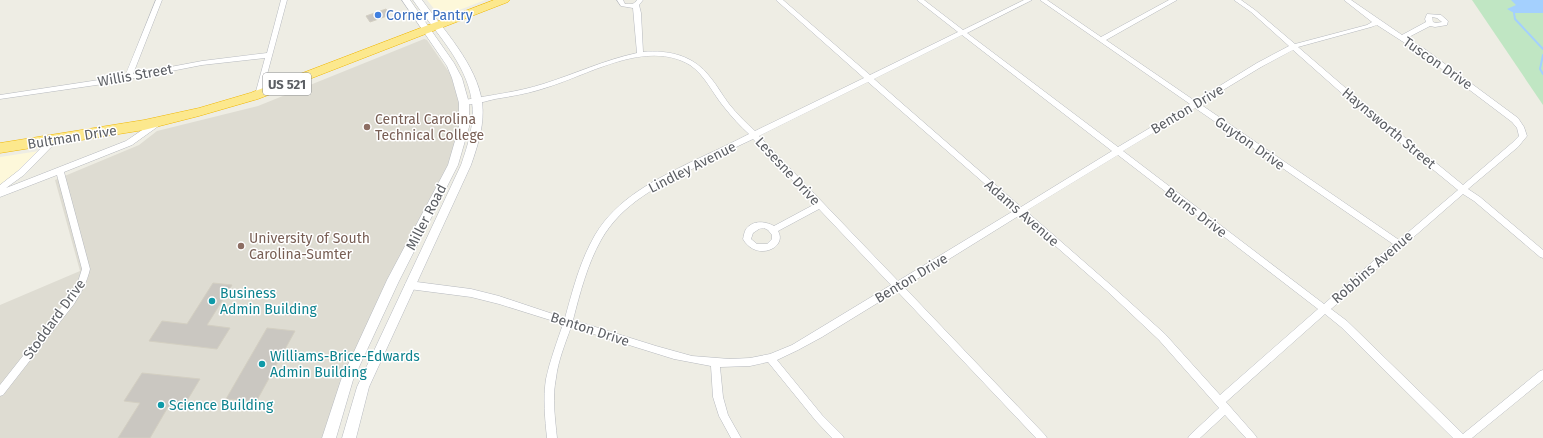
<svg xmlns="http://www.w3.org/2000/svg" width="1543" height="438" font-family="'Fira Sans',sans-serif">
<rect width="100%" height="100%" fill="#eeede4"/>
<path fill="#fdf8da" d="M427,0H485L444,16L439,15Z
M39,151L29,163L0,186V157Z"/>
<path fill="#dedcd2" d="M424,39L427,40L451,75L459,104L460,121L457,141L448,166L421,222L327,438H0V305L80,271L55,180L139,145L157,131L258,106Z"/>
<path fill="#c0e6c3" d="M1472,0H1543V105Z"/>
<path fill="#a4d0fe" d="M1511,0H1543V13H1514L1507,9L1516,5Z"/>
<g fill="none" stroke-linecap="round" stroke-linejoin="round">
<path stroke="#a4d0fe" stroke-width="2" d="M1514,13L1515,19L1543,49
M1543,55L1540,69L1543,74"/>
</g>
<path fill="#cac7c1" stroke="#d3cfc2" d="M386,9L390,15L370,22L366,16Z
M213,283L232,285L207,325L230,328L217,349L149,341L162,321L187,324Z
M267,328L295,331L256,402L226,399Z
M142,373L200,379L182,409L168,407L150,438H118L140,403L124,401Z"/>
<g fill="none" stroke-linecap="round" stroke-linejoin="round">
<defs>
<path id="street" d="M156,0H162L133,74L202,61L267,53L281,0H287L261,97H257L255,95L265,58L202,65L110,83L0,99V95L125,76Z
M617,0H623L625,4C630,4 634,5 637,0H643L639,5L641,13L643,52C669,50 693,55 710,77C717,85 722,95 729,104C737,114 746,123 755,131L864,78L776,0H783L870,75L958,32L917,0H924L963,30L1024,0H1032L967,33L1118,147L1190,104L1040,0H1047L1101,37L1169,0H1177L1106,40L1195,101L1257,63L1289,46L1251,12L1234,0H1241L1255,10L1295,44L1367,25L1372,22L1344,0H1351L1402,35L1426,22L1425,19L1427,14L1441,15L1448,21L1447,25L1435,27L1430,26L1407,38L1426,50L1518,118L1524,127L1527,136L1518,147L1468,189L1480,197L1543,250V258L1540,257L1474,201L1463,194L1331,309L1347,321L1463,434L1540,371L1543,370V380L1472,438H1453L1341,327L1325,314L1226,402L1255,435L1257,438H1246L1225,415L1200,438H1188L1190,435L1219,408L1159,340L1107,291L1020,215L904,287L1045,435L1047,438H1036L897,291L822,337L798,350L777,360L822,415L842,435L844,438H832L816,421L768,362L750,366L720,367L723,397L728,415L741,438H731L719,416L713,397L711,366L674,359L571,327C565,344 558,361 556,378C552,398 555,418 557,438H547C545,419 543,398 546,379C550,360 557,342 563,324L499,304L471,297L409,289L406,287L405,285L406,283L409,281L471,289L499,296L565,318C573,289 580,261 595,235C617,198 655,180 691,162C710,153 730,144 749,134C740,126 732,117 724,107C713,94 705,75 690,65C647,39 590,74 548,87C531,93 513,96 495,99C486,101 472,106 462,104L461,102L465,100C491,95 518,92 543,84C575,74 604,60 637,53L633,8L621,6ZM1432,17L1437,18L1442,22L1436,23L1433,22ZM1377,25L1422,54L1512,122L1517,128L1519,136L1512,143L1463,185L1370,109L1298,47L1371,27ZM962,35L1112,151L1021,207L874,79ZM1293,50L1364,113L1458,190L1399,240L1200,104L1261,67ZM868,82L1015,210L898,281L759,136ZM1195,108L1393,244L1324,304L1123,151ZM753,139L815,204L774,226C765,221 753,220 746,229C744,232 744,236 743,239C756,262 788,248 778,231L819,209L891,285L792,345L770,354L750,358L730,359L692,356L656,346L573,320C580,293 587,265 601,240C622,203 659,185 696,167C715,157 734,148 753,139ZM1118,155L1318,309L1220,395L1165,334L1113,287L1026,211ZM764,228L768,230L772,235V239L767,244H757L751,239L753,233L759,229Z
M157,120L161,123L160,125L132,145L64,172L90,269C87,282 81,293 74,304L3,395L0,396V385L68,299L77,285L82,269L57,175L0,197V185L18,171L52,137L55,136L59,139L24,175L6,188L126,141Z"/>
<path id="secondary" d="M402,0H410L454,63L462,78L469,103V127L458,165L399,281L353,380L336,438H322L341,380L387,280L448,165L459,127V103L452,78L447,66Z
M413,0H422C443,29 477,65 482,102C485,123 478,145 471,165L369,387L356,438H342L357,387L461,165C468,145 475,123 472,102C467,63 434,31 413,0Z"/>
<path id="highway" d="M494,0H510L508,2L258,99L199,116L144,130L0,153V143L144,120L199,108L250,93Z"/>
</defs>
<use href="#street" stroke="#b6b9be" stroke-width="1"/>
<use href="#secondary" stroke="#b7bac0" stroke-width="1"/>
<use href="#highway" stroke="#f0b702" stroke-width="1"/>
<use href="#street" fill="#fff" fill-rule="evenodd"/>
<use href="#secondary" fill="#fff" fill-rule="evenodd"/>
<use href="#highway" fill="#fce88d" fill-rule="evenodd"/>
</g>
<circle fill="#3f7fe0" stroke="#fff" stroke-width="1.5" cx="378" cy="15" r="4"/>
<g fill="#8d6e63" stroke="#fff" stroke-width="1.5">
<circle cx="367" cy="127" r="4"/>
<circle cx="241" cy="246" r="4"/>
</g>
<g fill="#0f9aa8" stroke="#fff" stroke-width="1.5">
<circle cx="212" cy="301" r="4"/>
<circle cx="262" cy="364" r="4"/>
<circle cx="161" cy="405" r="4"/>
</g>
<g text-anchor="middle" stroke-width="3" stroke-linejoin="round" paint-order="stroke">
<rect fill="#fff" stroke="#8d8f92" stroke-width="1" x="263" y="73" width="48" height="22" rx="3"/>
<g font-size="13" font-weight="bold" fill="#5c5f64">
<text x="287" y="89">US 521</text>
</g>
<g font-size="14" fill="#366cbe" stroke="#fff" text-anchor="start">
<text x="386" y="20">Corner Pantry</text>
</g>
<g font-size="14" fill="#5c5f64" stroke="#fff">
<text transform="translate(1438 63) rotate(35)" y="5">Tuscon Drive</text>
<text transform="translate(135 75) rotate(-10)" y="5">Willis Street</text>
<text transform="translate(1187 109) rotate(-31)" y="5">Benton Drive</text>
<text transform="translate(1389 128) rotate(40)" y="5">Haynsworth Street</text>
<text transform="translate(72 137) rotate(-9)" y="5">Bultman Drive</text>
<text transform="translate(1250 143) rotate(35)" y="5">Guyton Drive</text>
<text transform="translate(692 167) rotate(-27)" y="5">Lindley Avenue</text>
<text transform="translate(788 171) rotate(47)" y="5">Lesesne Drive</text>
<text transform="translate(1196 212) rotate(37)" y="5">Burns Drive</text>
<text transform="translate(1022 213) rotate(41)" y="5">Adams Avenue</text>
<text transform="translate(426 217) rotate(-63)" y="5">Miller Road</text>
<text transform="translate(1372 267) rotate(-41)" y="5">Robbins Avenue</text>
<text transform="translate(911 278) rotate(-31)" y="5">Benton Drive</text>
<text transform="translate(54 319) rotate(-54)" y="5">Stoddard Drive</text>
<text transform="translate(590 329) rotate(18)" y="5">Benton Drive</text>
</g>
<g font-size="14" fill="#785e54" stroke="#fff" text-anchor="start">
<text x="375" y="124">Central Carolina<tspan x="375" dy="16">Technical College</tspan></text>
<text x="249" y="243">University of South<tspan x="249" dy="16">Carolina-Sumter</tspan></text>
</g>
<g font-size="14" fill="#0d838f" stroke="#fff" text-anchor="start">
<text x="220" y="298">Business<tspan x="220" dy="16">Admin Building</tspan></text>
<text x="270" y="361">Williams-Brice-Edwards<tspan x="270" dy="16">Admin Building</tspan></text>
<text x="169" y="410">Science Building</text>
</g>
</g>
</svg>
